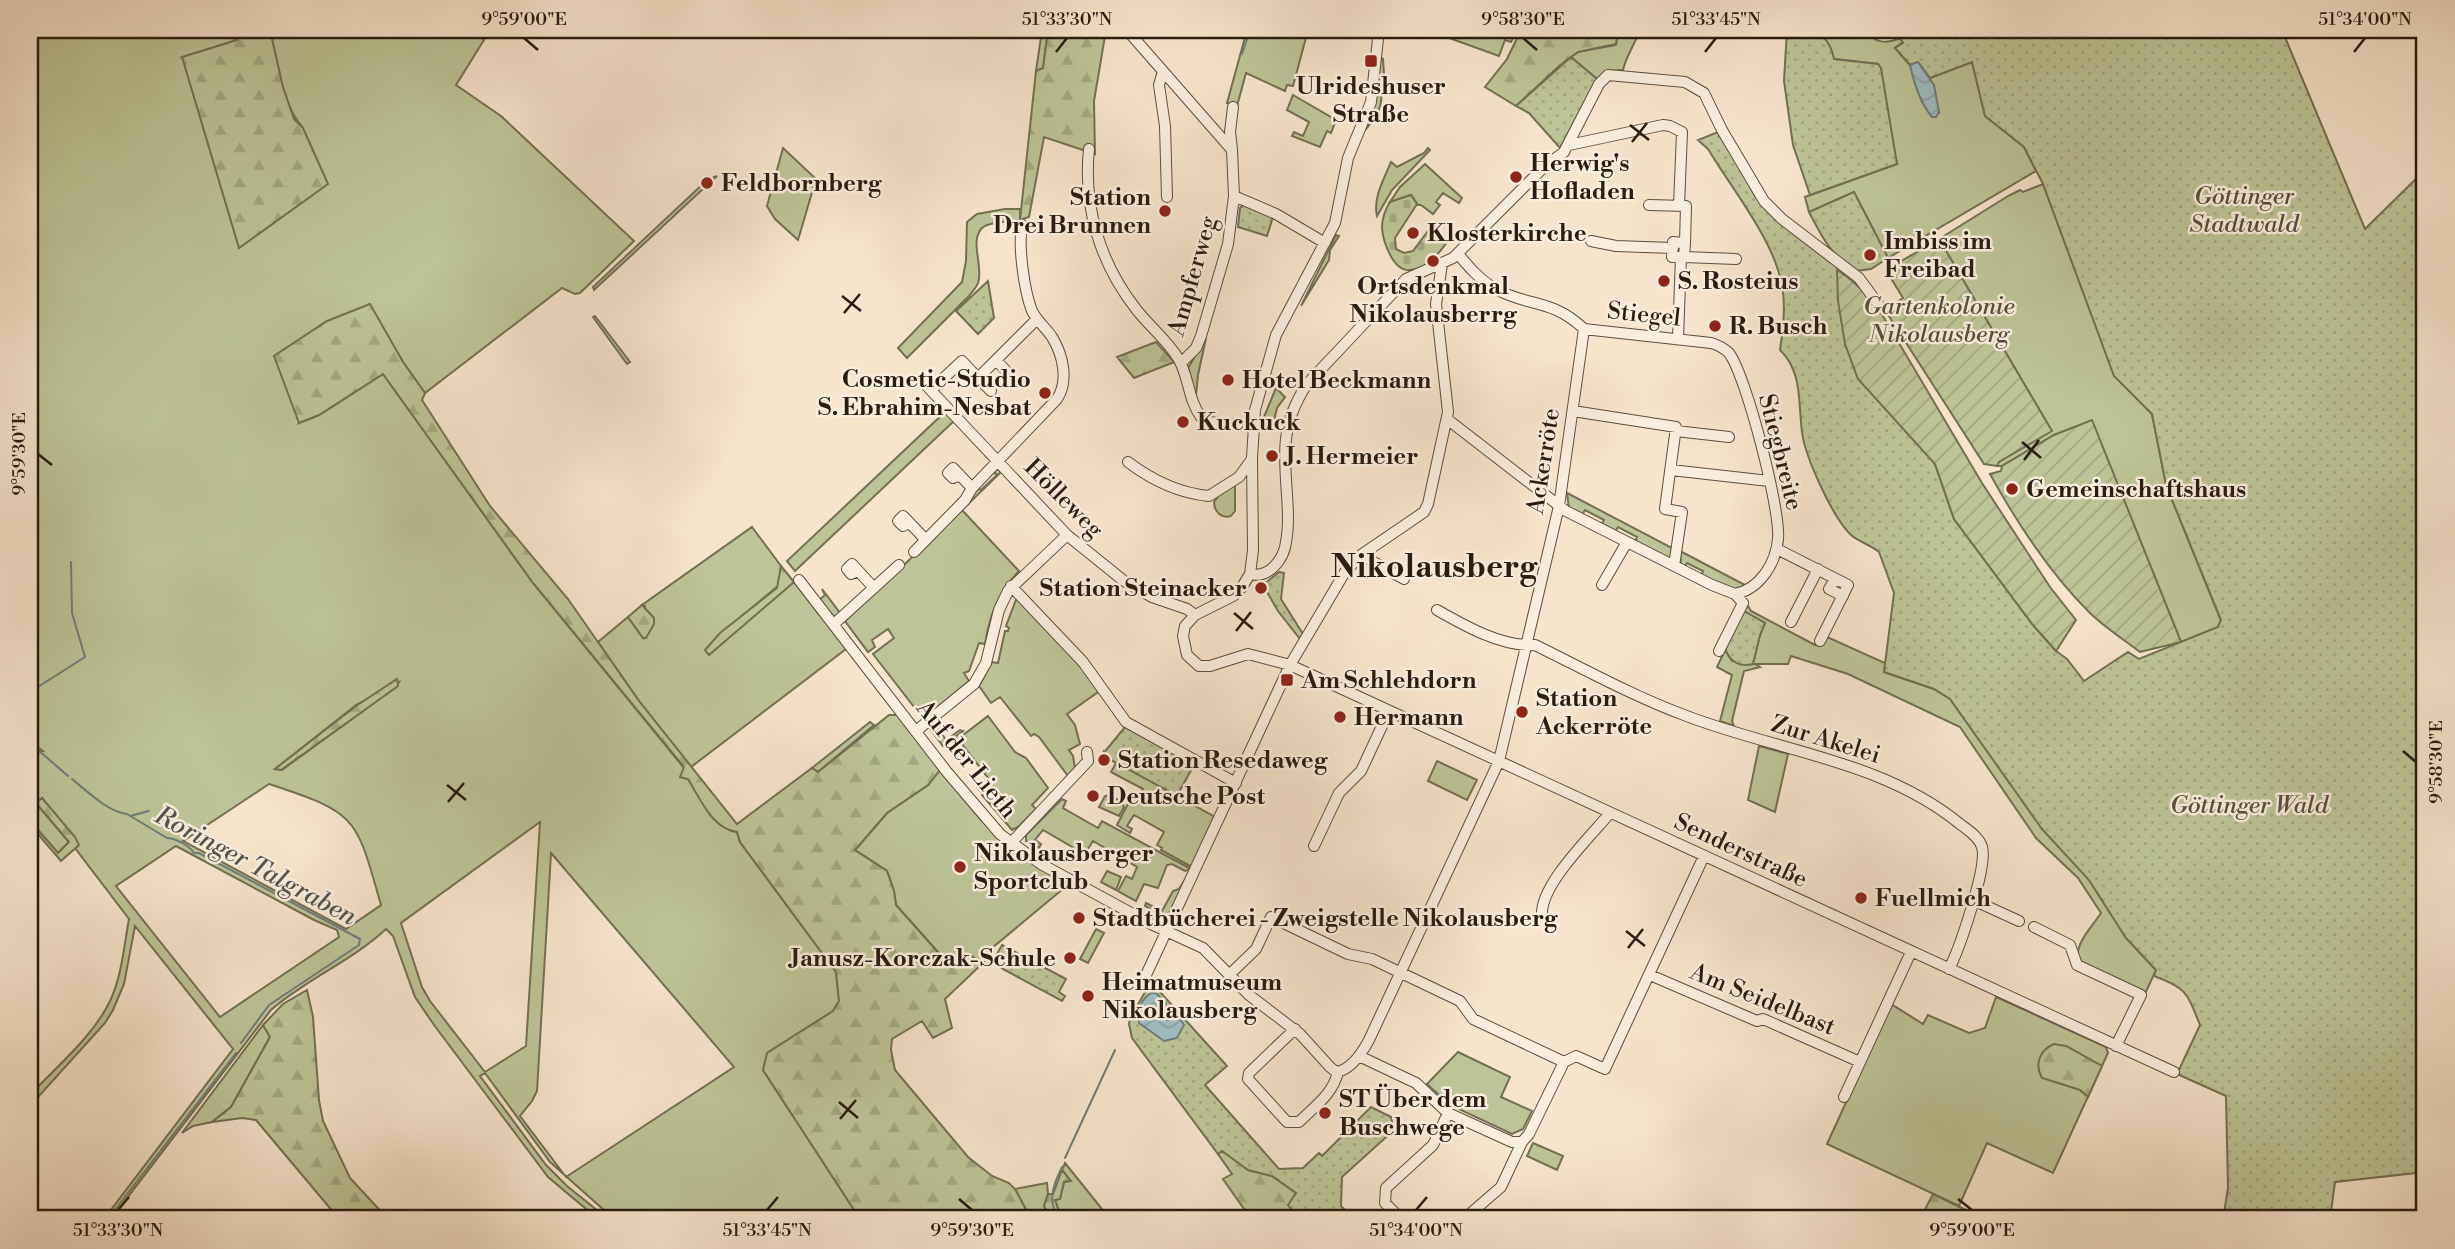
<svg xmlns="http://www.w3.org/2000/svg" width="2455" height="1249" font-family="'Libre Bodoni',serif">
<defs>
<pattern id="forest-firs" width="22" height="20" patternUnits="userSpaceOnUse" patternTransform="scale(1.75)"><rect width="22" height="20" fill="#bdc497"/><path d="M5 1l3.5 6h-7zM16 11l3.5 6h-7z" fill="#a2a881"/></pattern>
<pattern id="cemetery-stones" width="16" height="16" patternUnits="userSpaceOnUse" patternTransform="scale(1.75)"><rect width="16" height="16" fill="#bdc497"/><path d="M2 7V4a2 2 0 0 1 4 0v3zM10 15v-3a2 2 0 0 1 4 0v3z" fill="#a2a881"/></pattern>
<pattern id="park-dots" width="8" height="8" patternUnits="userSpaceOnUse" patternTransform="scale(1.75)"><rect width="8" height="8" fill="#bdc497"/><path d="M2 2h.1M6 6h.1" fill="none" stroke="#a2a881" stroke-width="1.8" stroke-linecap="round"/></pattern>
<pattern id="garden-furrows" width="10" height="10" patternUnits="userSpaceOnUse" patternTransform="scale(1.75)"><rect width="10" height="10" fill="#bdc497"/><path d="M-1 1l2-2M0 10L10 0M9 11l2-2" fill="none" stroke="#a2a881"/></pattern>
<pattern id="water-waves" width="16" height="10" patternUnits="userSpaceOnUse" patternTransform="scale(1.75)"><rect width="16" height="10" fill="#a0bcc1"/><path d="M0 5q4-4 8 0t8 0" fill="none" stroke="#8aa1a5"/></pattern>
</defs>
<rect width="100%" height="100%" fill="#f6e4cc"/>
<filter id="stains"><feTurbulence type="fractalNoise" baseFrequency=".00286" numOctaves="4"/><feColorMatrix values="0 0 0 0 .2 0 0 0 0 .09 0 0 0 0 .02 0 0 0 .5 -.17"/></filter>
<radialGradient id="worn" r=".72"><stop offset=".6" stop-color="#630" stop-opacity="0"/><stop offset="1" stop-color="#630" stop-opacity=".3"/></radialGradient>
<path fill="#bdc497" stroke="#737054" stroke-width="2" fill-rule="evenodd" d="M30,30H226L224,33L238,40L182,58L303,128C283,106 274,59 270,30H474L484,40L456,85L501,116L634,241L580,293L575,294L562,288L425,393L403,362L369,305L299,423L319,415L383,374L533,583L684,768L681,777L688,779L710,815L737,832L740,842L836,972L839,1001L833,1011L768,1053L763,1070L860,1219H614L550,1162L485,1073L480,1076L546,1165L567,1186L608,1219H598L548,1177L434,1025L415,997L393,936L386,929C352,961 306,979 271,1010L111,1219H104L233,1049L135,926L124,984L113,1010L105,1023L30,1106V1095C57,1066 94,1036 111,999C122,974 124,946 129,919L75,848L78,845L42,798L36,803L69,842L58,853L30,821V747L35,752L43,751L30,741V309L32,310L30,292ZM399,682L397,686L282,770L275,769L356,705ZM269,784C358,813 356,817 381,905L346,929L183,841ZM540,822L526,1046L485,1072L430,1001L422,987L401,923ZM176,846L314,920L337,930L339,937L220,1017L116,886ZM551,853L734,1067L566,1177L520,1116L532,1101L537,1091Z
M1042,30H1048L1043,69L1036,71Z
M1247,30H1308L1293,86L1287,85L1285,91L1246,73L1237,106L1227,103Z
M1427,30H1517L1511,42L1505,40L1499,56Z
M1618,30H1640C1635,44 1626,56 1623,70L1607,71L1597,79L1571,57L1578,52L1616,45Z
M1811,30H1863C1875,42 1885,45 1900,38L1903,42L1895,48L1910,65L1922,102L1939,112L1930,78L1972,62L1985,116L2024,147L2036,171L1888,258L1854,192L1809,212L1805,197L1897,164L1878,64L1834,59Z
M1379,57L1383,59L1385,90L1381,94C1383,108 1374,120 1365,130L1373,108Z
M1293,95L1336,120L1331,133L1327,131L1320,147L1292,136L1294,132L1303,136L1309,122L1287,110Z
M783,148L816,179L798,240L775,219L767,206Z
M1428,148L1430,150L1392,190L1377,216C1373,198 1383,181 1391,162L1397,167L1424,153Z
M1425,164L1462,198L1459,203L1443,193L1436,202L1440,205L1433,214L1421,205H1418L1411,195L1390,202L1400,187Z
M717,176L594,290L593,287L707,180Z
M2043,184L2114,375L2152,414L2166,485L2221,621L2218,627L2181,642L2092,421L2054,435L2002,466H1997L1998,462L2051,430L1939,239L2008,196L2020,190L2023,192Z
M1005,209H1020V220C1010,222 990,221 982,228C969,241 984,267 978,283C976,288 972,292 969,296L907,358L898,348L962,282L966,261L967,222L977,214Z
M1336,235L1339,236L1330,250L1329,260L1301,306Z
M595,316L630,362L627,364L593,317Z
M1206,338L1198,375L1196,395H1195L1188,368Z
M1276,388L1285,397L1277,408L1273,425L1261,424Z
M945,412L954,421L795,571L787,561Z
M998,469L1001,472L962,510L1019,571C998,593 990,614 985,644L979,643L969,671L964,673L969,681L928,715L921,716L873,654L894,638L888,629L872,640L875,647L868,652L845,621L927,543L977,487L981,490L997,475L993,471Z
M1235,484V511L1231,516C1221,519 1214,511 1214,502L1219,495Z
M1567,493L1674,549V555L1668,560L1635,542L1637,537L1618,527L1615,532L1601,525L1604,520L1585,510L1582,515L1569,509Z
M752,527L781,566L779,585L741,617L709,654L794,582L846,649L691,767L639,701L598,642L628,617L643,638L645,606L642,605Z
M1680,551L1745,585L1746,587L1738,590L1701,577L1703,571L1687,563L1684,568L1681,566Z
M822,589L840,613L835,618L819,600L825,595Z
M1017,597L1082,664L1101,690L1067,714L1075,725L1080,744L1069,750L1073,756L1075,768L1068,776L1039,737L1034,734L1031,736L1000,697L991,703L979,686L992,662L998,663L1005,631H1008L1009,628L1006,626Z
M1746,603L1751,611L1815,645L1820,646L1825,636L1885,663L1884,672L1934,689L1950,699L2015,790L2089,880L2126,938L2156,970L2145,994L2079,963C2072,946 2092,927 2101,913L2078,878L2036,838L1960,727L1848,674L1791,656L1788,664H1755L1760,667L1744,671L1732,721L1734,726L1720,721L1732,675L1717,667L1725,650L1732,661L1753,664L1760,635L1765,623L1742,610Z
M988,716L1015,752L1026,758L1048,788L1032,805L1036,809L1018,827L1012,830L982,795L983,794L977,787L988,778L958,739Z
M940,720L943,724L938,728L946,740L960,730L963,731L943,746L930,729Z
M870,722L874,725L818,772L812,768Z
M1759,746L1788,754L1775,812L1748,800Z
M1104,751L1150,781L1215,817L1194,864L1190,866L1161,850L1162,848L1157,845L1164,832L1134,815L1127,826L1132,829L1130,833L1117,825L1131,798L1137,800L1143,789L1111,772L1116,763L1102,755Z
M1437,761L1477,780L1467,800L1428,781Z
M940,770C965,801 989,834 1022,856C1037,866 1054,875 1069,884L986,953V960L975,959L952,968L896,905L894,891L887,871L855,850L887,813L928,785Z
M1109,795L1122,802L1124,807L1119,816L1099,807L1105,796Z
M1062,799L1066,801L1063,808L1098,828L1102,821L1191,869L1185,871L1172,864L1167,865L1158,888L1144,884L1136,901L1118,891L1126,876L1132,879L1137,867L1093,841L1086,852V855L1043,830L1035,840L1041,844L1039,848L1026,841V835Z
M1107,871L1121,877L1116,890L1101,882Z
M1186,878H1188L1171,914L1165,916L1145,906L1146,903L1162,911L1173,891L1179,889Z
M1096,929L1104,933L1088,963L1080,959Z
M1996,997L2106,1047L2108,1053L2053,1173L1987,1143L1959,1206L1827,1144L1891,1004L1923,1024L1928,1015L1969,1033L1985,1028Z
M263,1025L270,1037L231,1107L212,1122L193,1126L182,1133Z
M1458,1052L1510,1077L1501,1097L1532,1111L1523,1129L1512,1134L1450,1105L1427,1084Z
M1533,1143L1563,1156L1557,1170L1527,1156Z
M1065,1163L1110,1219H1065L1060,1214L1055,1200L1060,1199L1064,1182L1070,1181L1062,1170Z
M1047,1183L1048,1194L1044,1206L1051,1219H1031L1015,1189Z"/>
<path fill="url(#forest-firs)" stroke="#737054" stroke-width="2" d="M226,30H270L283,87L294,119L303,128L328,184L239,248L182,57L237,40L224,33Z
M1048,30H1106L1094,101L1095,154L1044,137L1029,217L1020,220L1036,71L1043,68Z
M1521,30H1618L1616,44L1578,52L1559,66L1516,106L1485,87L1507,59Z
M370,304L403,362L425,393L422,400L490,506L568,599L639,701L737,824L812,768L818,772L889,715H897L940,770L928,785L887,813L855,850L887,871L894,891L896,905L952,968L969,953L975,959L986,960L945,999L952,1028L933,1038L922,1021L892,1039L891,1050L895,1070L968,1157L992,1176L1009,1183L1015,1189L1031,1219H994L995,1212L983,1214L975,1219H860L763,1070L767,1053L833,1011L839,1001L836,972L740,842L737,832C712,829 700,798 688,779L680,777L684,767L533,583L383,374L319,415L299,423L274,356L327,321Z
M1156,342L1174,362L1134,378L1117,357Z
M781,566L794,582L709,655L705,650L720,633L777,588Z
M642,605L654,618V624L646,638H643L628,617Z
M397,679L398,686L281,770L275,769L356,706Z
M42,798L75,837L79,845L61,861L30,825V821L58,853L69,842L36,803Z
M307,990L313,1017L319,1100L323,1121L350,1178L388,1219H339L256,1120L242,1118L212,1122L231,1107L270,1037L263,1025L283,1004Z
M2054,1044L2066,1046L2102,1066L2088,1097L2080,1090L2042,1078C2034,1064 2040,1050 2054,1044Z
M1221,1151L1232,1156L1248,1170L1272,1176L1296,1193L1292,1201L1302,1219H1251L1223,1179L1232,1174L1218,1154Z
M1062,1170L1071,1181L1064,1182L1060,1199L1055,1200L1060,1214L1065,1219H1051L1044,1206L1048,1194H1053Z
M1933,1194L1976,1215L1974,1219H1920Z"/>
<path fill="url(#cemetery-stones)" stroke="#737054" stroke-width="2" d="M1411,195L1417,204L1395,238L1396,249L1404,253L1413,251L1431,227L1448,241C1438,254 1428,269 1410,270C1393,272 1383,241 1382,228C1382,218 1385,210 1390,202Z"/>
<path fill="url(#park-dots)" stroke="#737054" stroke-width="2" d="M1787,30C1812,30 1828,30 1834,59L1878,64L1881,68L1897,164L1810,195L1793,145L1784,81Z
M1913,30H2282L2365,229L2425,170V1172L2335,1182L2330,1219H2223L2228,1188L2226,1096L2177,1074L2200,1025C2187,993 2187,988 2154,976L2156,970L2126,938L2089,880L2042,829L1950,699L1934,689L1884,672L1894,593L1879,552C1871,545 1859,542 1851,535C1833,518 1805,457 1802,432C1798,403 1803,372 1780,350C1784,323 1787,296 1778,270C1766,231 1729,184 1708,149L1698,140L1718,132L1754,190L1842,269L1851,309L1935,464L1954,519L2033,625L2056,651L2067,659L2084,681L2128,652L2139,659L2218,627L2221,620L2166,485L2152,414L2114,376L2043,184L2024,147L1985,116L1972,62L1930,78L1918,62L1910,65L1895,48L1903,43L1900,38L1906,32L1911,35Z
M1571,57L1597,79L1560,148L1529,113L1516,106Z
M1854,192L1888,258L1871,269L1856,271C1828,251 1825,242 1809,212Z
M1245,203L1273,217L1267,236L1238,227L1240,208Z
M988,281L994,318L978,334L956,311Z
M1279,572L1284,573L1281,599L1303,634L1300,639L1278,611L1263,585Z
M1742,610L1765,623L1760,635L1753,664C1738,668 1728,660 1724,645Z
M1125,727L1195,763L1177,796L1102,755Z
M1002,945L1066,979L1059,992L1065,996L1062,1001L992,963Z
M1151,982L1227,1066L1205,1085L1279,1169L1303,1168L1319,1153L1322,1156L1371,1107L1391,1117L1394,1130L1342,1177L1341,1206L1354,1219H1285L1291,1209L1288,1205L1296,1193L1272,1176L1248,1170L1222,1151L1218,1154L1132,1038L1129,1024L1130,1018Z"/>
<path fill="url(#garden-furrows)" stroke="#737054" stroke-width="2" d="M1939,239L2052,431L1999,462L1997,466L1984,464L1885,310L1903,298L1886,270Z
M1837,270C1855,281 1867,295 1880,311L1982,483L2050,587L2076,620L2056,651L2033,625L1954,519L1935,464L1858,379L1845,344L1838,301Z
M2092,420L2181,642L2140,652C2123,639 2104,627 2089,612C2049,572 2017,523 1990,474L2001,471L2002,466L2054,435Z"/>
<path fill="url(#water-waves)" stroke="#707c7b" stroke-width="2" d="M1918,62L1934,85L1939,112L1936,117H1932C1920,103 1914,83 1910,65Z
M1151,993H1156L1166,1003L1164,1016L1167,1020L1179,1017L1184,1025L1177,1038L1164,1041L1139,1023C1137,1011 1141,999 1151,993Z"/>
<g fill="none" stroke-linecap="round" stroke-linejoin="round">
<path stroke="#707c7b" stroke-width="2" d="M1242,54L1250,30
M1746,179L1755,196
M1791,232L1830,262
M30,692L85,657L72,613L71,562
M30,743L68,776
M72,779C87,791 108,812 127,814L167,838C175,838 190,846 194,853H199L360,939L359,945L269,1005L241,1043
M130,816L149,811
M1065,1158L1115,1050
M108,1219L236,1053
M1059,1219C1047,1201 1053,1185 1062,1167"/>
<defs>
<path id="minor" d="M1127,30L1232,150L1234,196L1276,214L1325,243
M1379,30L1371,102L1348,158L1335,223L1276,335L1255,410L1252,458L1253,550L1250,574L1242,587L1233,596L1195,615L1185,626L1183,636L1187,655L1199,666H1210L1248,654L1290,665L2174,1072
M1163,71L1159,85L1165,126L1167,197
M1569,145L1663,125L1670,126L1682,132L1679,206
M1089,149C1083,207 1100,263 1136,309C1149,326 1167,340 1178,358C1189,376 1188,400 1201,417L1209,422L1253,427
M1232,149L1230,132L1233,107
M1649,205L1686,206L1685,243
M1591,241L1616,246L1673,248
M1458,254C1469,267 1480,280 1494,288C1526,307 1552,298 1584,329L1711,343C1718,345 1724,348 1729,353C1746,375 1781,511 1778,539C1776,563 1760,589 1735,594
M1684,257L1736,259
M1678,338L1681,257H1684L1685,243L1673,242L1672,257H1681
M996,360L1009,374
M1181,363L1196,348L1201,336L1228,244L1234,196
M978,378L991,391
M924,383L1067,535L1124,581L1152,597L1187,609L1195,615
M931,390L962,361L978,378L1037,319
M1573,411L1676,427L1665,509L1682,512L1674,566
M1447,419L1566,511L1712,585L1735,594L1743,603L1719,651
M1676,431L1729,437
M1128,462C1153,481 1178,493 1209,496L1239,477L1252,459
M1671,470L1769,481
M960,475L953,478L948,473L953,468L972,488
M909,523L903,526L898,521L903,516L925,539
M1777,549L1848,585L1820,641
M914,552L965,500L972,488L1057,399C1069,381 1063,355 1052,337C1046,328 1037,321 1032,311C1024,290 1018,246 1022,225
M1361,555L1404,579
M858,571L851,574L847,569L852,564L874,588
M1250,574C1269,579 1284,559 1286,542C1292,511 1282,472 1286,439C1288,419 1296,401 1307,384L1406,279L1453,258L1545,166L1564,152L1599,84L1608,75L1685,82L1704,93L1722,130L1764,201L1782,219L1859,278L1881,308
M1835,579L1829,589L1843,596
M799,580L947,772L1000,834L1041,864L1153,925L1203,948L1249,995L1300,1034L1330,1067L1336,1072C1351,1070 1362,1053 1369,1040L1499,761L1559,506L1584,329
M1602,585L1627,542
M1011,586L1083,662L1126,722L1236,783
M1437,610C1465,626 1502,647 1535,645C1584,669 1633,696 1684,715C1776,751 1882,760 1960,824C1968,830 1979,837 1982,847C1988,866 1959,950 1949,969
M1791,622L1818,569
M834,624L899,565
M916,731L974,684L986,663L999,610L1008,591L1067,535
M1011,843L1088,761L1087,752
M1314,846L1339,793L1361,771L1389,711
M1973,900L2019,921
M1542,915C1540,885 1591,836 1610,813
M2034,927L2070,945L2077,965L2141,995L2116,1046
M1146,975L1290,665L1345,572L1361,555L1424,512L1428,504L1448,412L1436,304L1442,264
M1229,975L1256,949L1271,917L1348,954L1372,959L1460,1001L1473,1019L1564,1062
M1650,975L1757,1021L1763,1019L1860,1062
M1295,1029L1249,1073L1248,1079L1287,1122H1299C1315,1106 1333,1094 1338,1072
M1359,1056L1416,1083L1448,1113L1512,1142H1522
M1844,1097L1911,952
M1401,1219L1385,1203L1386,1188L1433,1145L1448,1113
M1464,1219L1501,1187L1522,1142L1529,1134L1564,1062L1576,1056L1605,1069L1704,856"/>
</defs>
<use href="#minor" stroke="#5c4e40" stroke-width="12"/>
<use href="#minor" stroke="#f9edde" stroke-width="10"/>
</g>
<path fill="none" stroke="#291c12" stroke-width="2.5" d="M524,38L538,50M1523,38L1537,50M1056,52L1067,38M1705,52L1716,38M2354,52L2365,38M1630,125L1649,140M1632,142L1647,123M842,296L861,311M844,313L860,294M2022,442L2041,458M38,454L52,465M2024,460L2039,440M1234,613L1253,629M1236,631L1251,612M2403,751L2416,762M447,785L466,800M448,802L464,783M1626,931L1645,946M1628,948L1643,929M839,1102L858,1118M840,1119L856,1100M959,1199L972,1210M1958,1199L1972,1210M118,1210L129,1197M767,1210L778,1197M1416,1210L1427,1197"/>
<g fill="#8f2418" stroke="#f9edde" stroke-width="2.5">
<rect x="1364" y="54" width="14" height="14" rx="3.5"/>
<circle cx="1516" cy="177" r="7"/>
<circle cx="707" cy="183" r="7"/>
<circle cx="1165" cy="211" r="7"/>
<circle cx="1413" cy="233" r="7"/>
<circle cx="1870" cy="255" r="7"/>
<circle cx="1433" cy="261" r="7"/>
<circle cx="1664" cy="281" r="7"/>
<circle cx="1715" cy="326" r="7"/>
<circle cx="1228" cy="380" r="7"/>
<circle cx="1045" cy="393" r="7"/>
<circle cx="1183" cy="422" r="7"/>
<circle cx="1272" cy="456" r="7"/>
<circle cx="2012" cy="489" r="7"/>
<circle cx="1261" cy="588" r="7"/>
<rect x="1280" y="673" width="14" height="14" rx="3.5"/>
<circle cx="1522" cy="712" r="7"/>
<circle cx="1340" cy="717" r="7"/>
<circle cx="1104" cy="760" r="7"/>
<circle cx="1093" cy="796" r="7"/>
<circle cx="960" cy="867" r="7"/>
<circle cx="1861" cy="898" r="7"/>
<circle cx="1079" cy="918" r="7"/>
<circle cx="1070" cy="958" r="7"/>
<circle cx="1088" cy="996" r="7"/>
<circle cx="1325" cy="1113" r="7"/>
</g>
<g text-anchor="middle" stroke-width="5" stroke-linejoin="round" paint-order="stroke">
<g font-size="24" font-weight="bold" fill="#291c12" stroke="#f9edde" text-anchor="start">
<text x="1371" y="94" text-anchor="middle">Ulrideshuser<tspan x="1371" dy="28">Straße</tspan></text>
<text x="1530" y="171">Herwig's<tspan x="1530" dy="28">Hofladen</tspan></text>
<text x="721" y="191">Feldbornberg</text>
<text x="1151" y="205" text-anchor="end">Station<tspan x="1151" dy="28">Drei Brunnen</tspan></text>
<text x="1427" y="241">Klosterkirche</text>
<text x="1884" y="249">Imbiss im<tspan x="1884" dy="28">Freibad</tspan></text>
<text x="1678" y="289">S. Rosteius</text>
<text x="1433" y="294" text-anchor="middle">Ortsdenkmal<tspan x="1433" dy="28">Nikolausberrg</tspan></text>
<text x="1729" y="334">R. Busch</text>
<text x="1031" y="387" text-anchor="end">Cosmetic-Studio<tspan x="1031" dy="28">S. Ebrahim-Nesbat</tspan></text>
<text x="1242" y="388">Hotel Beckmann</text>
<text x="1197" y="430">Kuckuck</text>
<text x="1286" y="464">J. Hermeier</text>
<text x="2026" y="497">Gemeinschaftshaus</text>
<text x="1247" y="596" text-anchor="end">Station Steinacker</text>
<text x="1301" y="688">Am Schlehdorn</text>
<text x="1536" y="706">Station<tspan x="1536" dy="28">Ackerröte</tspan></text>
<text x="1354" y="725">Hermann</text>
<text x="1118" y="768">Station Resedaweg</text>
<text x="1107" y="804">Deutsche Post</text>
<text x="974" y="861">Nikolausberger<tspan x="974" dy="28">Sportclub</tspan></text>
<text x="1875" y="906">Fuellmich</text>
<text x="1093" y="926">Stadtbücherei - Zweigstelle Nikolausberg</text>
<text x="1056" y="966" text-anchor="end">Janusz-Korczak-Schule</text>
<text x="1102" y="990">Heimatmuseum<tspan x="1102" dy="28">Nikolausberg</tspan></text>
<text x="1339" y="1107">ST Über dem<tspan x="1339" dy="28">Buschwege</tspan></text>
</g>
<g font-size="24" font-style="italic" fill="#554e3a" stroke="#f9edde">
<text x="2244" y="204">Göttinger<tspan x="2244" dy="28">Stadtwald</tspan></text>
<text x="1939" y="314">Gartenkolonie<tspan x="1939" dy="28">Nikolausberg</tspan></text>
<text x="2249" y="813">Göttinger Wald</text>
</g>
<g font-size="24" fill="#291c12" stroke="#f9edde">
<text transform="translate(1192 276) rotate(-74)" y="8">Ampferweg</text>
<text transform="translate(1644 314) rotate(6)" y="8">Stiegel</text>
<text transform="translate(1781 452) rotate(76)" y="8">Stiegbreite</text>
<text transform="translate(1543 461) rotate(-81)" y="8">Ackerröte</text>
<text transform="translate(1064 498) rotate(45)" y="8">Hölleweg</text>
<text transform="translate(1826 739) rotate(17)" y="8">Zur Akelei</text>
<text transform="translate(967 759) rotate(51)" y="8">Auf der Lieth</text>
<text transform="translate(1741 850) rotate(25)" y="8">Senderstraße</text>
<text transform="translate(1763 999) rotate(22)" y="8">Am Seidelbast</text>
</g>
<g font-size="26" font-style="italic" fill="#53544f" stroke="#f9edde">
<text transform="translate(256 865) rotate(28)" y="9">Roringer Talgraben</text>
</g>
<g font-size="32" font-weight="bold" fill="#291c12" stroke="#f9edde">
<text x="1434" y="577">Nikolausberg</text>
</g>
</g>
<rect width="2455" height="1249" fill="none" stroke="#f6e4cc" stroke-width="77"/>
<rect x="38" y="38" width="2378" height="1172" fill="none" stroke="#291c12" stroke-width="2.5"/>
<g font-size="18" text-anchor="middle" fill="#291c12">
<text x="524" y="25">9°59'00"E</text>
<text x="1067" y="25">51°33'30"N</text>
<text x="1523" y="25">9°58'30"E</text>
<text x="1716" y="25">51°33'45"N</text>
<text x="2365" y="25">51°34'00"N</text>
<text transform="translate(19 454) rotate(-90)" y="6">9°59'30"E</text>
<text transform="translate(2436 762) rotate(-90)" y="6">9°58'30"E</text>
<text x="118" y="1236">51°33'30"N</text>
<text x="767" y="1236">51°33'45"N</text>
<text x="972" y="1236">9°59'30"E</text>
<text x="1416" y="1236">51°34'00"N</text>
<text x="1972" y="1236">9°59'00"E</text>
</g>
<rect width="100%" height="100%" filter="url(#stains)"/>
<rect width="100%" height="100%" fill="url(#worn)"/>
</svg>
